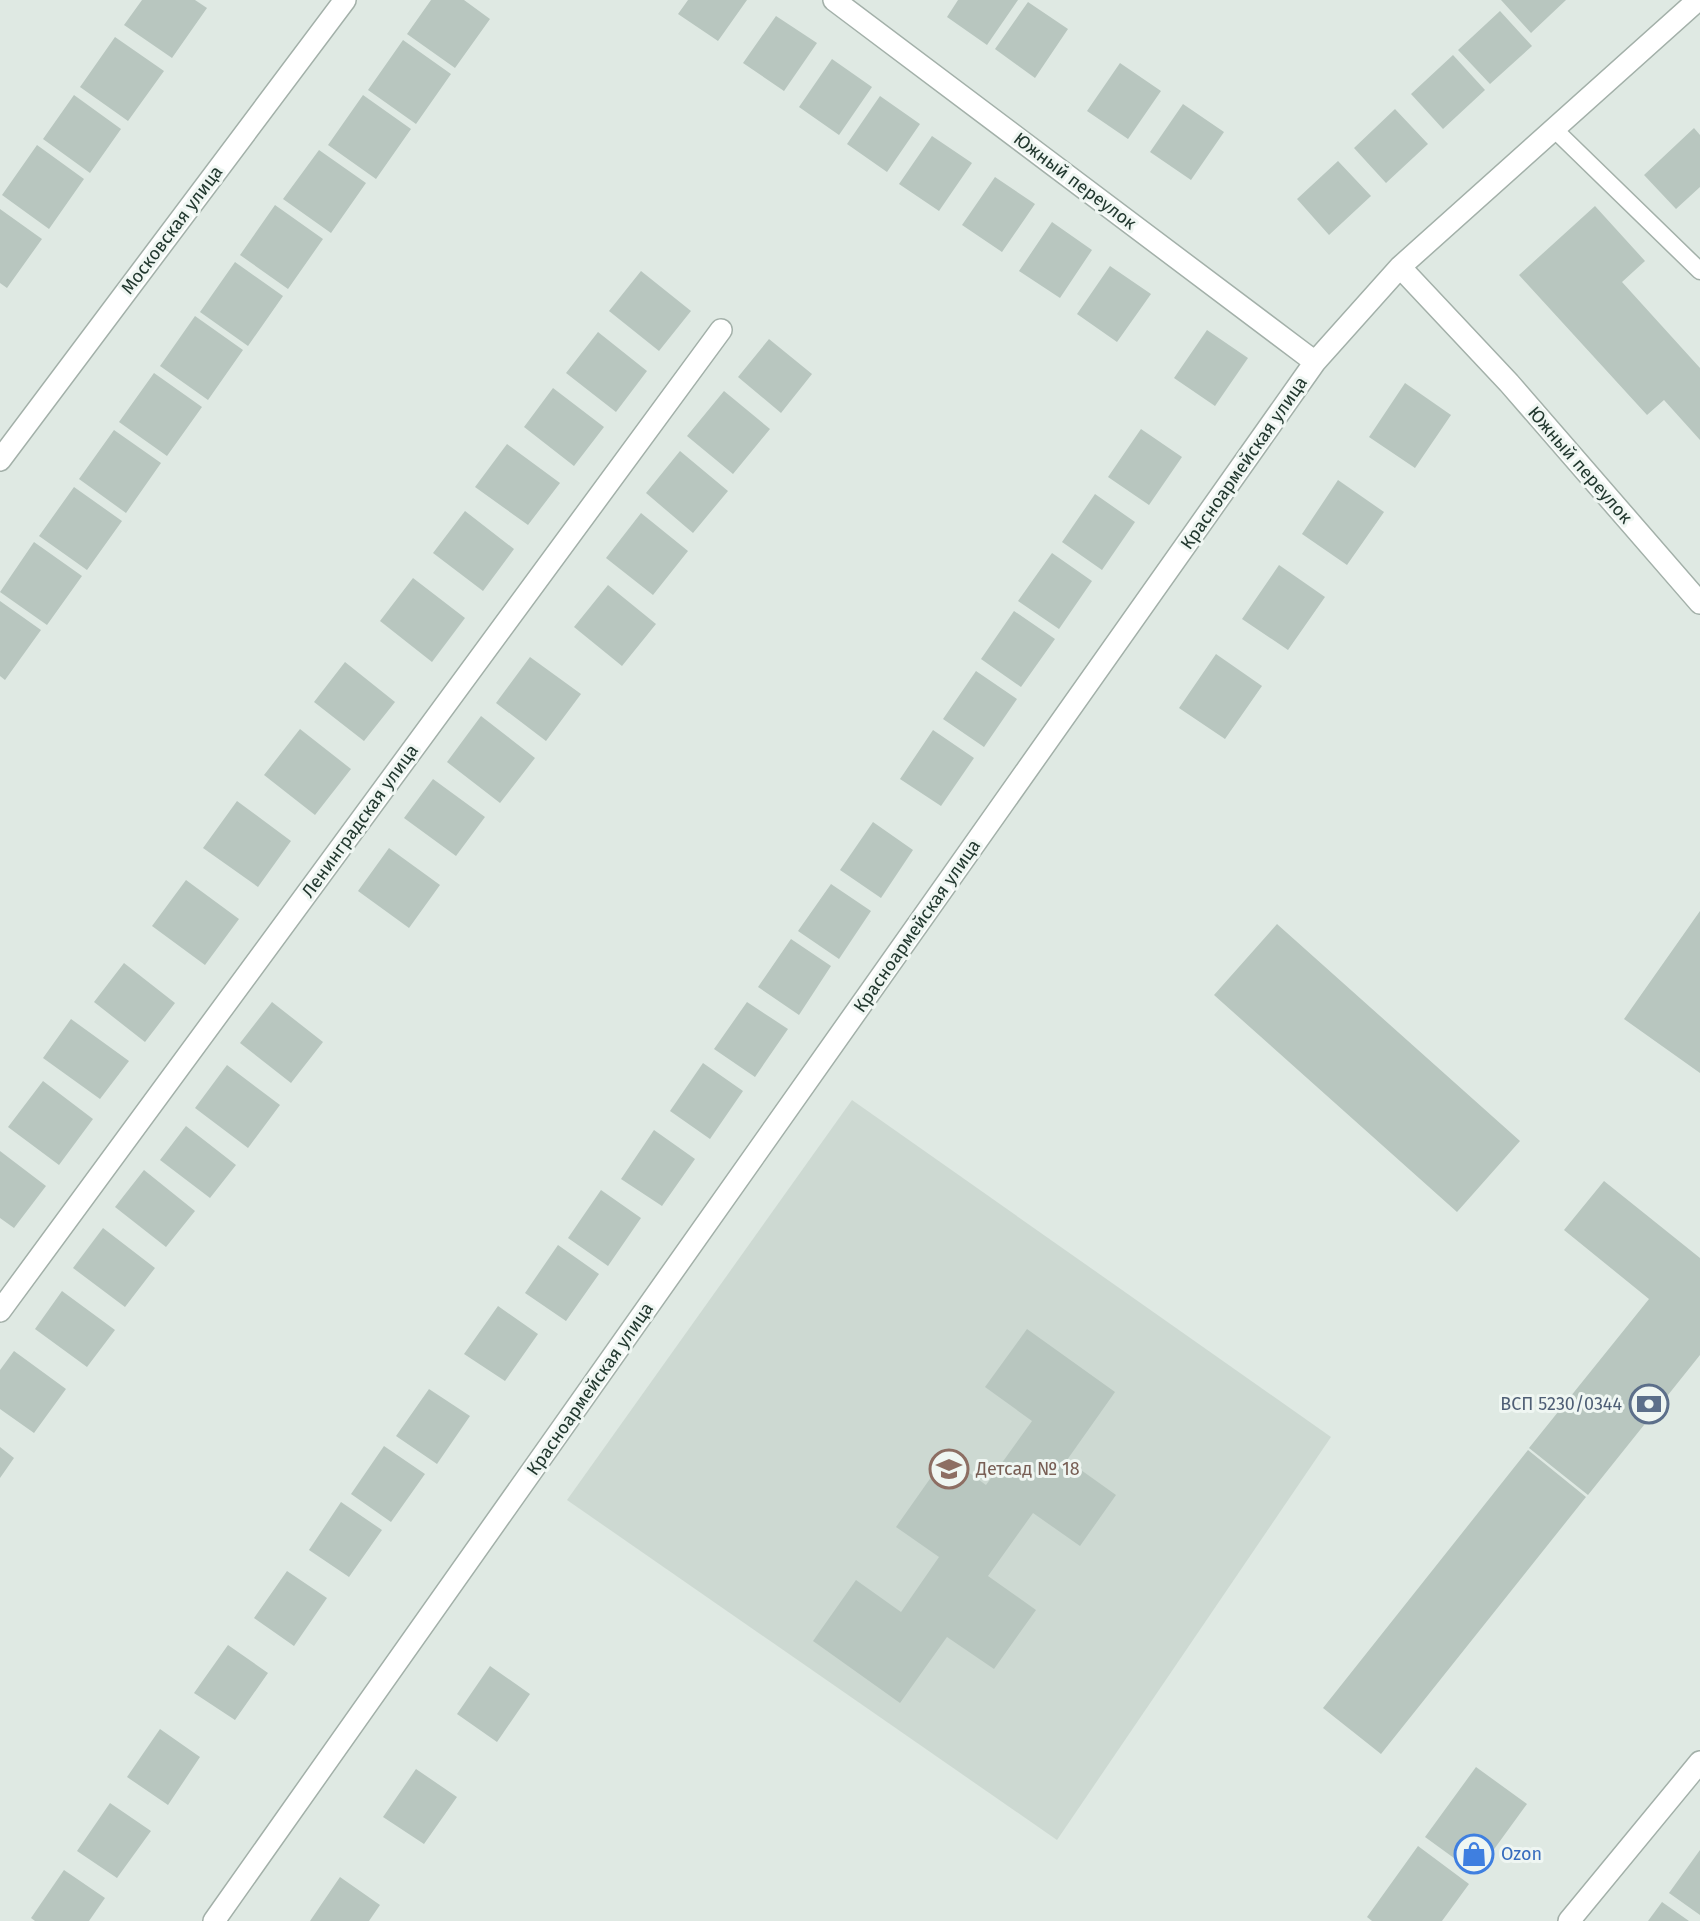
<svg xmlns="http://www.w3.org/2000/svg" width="1700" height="1921" font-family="'Fira Sans',sans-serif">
<rect width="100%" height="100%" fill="#dfe9e3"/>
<path fill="#cdd9d2" d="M852,1100L1331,1437L1057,1840L567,1500Z"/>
<path fill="#b8c6bf" d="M142,0H195L207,8L172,58L124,25Z
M431,0H464L490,19L455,68L407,34Z
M688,0H747L718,41L678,14Z
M958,0H1018L987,45L947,17Z
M1501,0H1566L1531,33Z
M1028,2L1068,29L1035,78L995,49Z
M1500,11L1532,46L1490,84L1458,50Z
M776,16L817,43L784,91L743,63Z
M115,37L164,71L128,121L80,87Z
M403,40L451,74L416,124L368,90Z
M1453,55L1485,90L1443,129L1411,94Z
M832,59L872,87L839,135L799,107Z
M1120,63L1161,91L1128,139L1087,111Z
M74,95L121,129L90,173L43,139Z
M363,95L411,129L376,179L328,145Z
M880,96L920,124L887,172L847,144Z
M1183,104L1224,132L1191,180L1150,152Z
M1395,109L1428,144L1386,183L1354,148Z
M1694,128L1700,135V187L1676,209L1644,175Z
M932,136L972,163L939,211L899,184Z
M37,145L84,179L49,229L2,195Z
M319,150L366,183L331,233L283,199Z
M1338,161L1371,196L1329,235L1297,199Z
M995,177L1035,204L1002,252L962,225Z
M275,205L323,239L288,289L240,255Z
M1595,206L1645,261L1622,282L1700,368V440L1664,400L1647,415L1519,275Z
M0,209L42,239L7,288L0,283Z
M1052,222L1092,250L1060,298L1019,271Z
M235,262L283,296L248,346L200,312Z
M1110,266L1151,294L1117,342L1077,314Z
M641,271L691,311L659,351L609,311Z
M195,316L243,350L208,400L160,366Z
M1207,330L1248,358L1215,406L1174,378Z
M598,332L647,371L616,412L566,373Z
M769,339L812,374L781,413L738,377Z
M154,373L202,407L167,456L119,422Z
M1405,383L1451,415L1415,468L1369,437Z
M553,388L604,427L574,466L524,427Z
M724,391L770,429L733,474L687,436Z
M1141,429L1182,457L1149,505L1108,477Z
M114,430L161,463L126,513L79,479Z
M507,444L560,483L528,525L475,487Z
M680,451L728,491L693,533L646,493Z
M1338,480L1384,512L1347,565L1302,534Z
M74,487L122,521L87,570L39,536Z
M1095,494L1135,522L1102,570L1062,542Z
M465,511L514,549L483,591L433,553Z
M641,513L688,551L653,595L606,558Z
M34,542L82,576L47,625L0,592Z
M1052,553L1092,581L1059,629L1018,601Z
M1279,565L1325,597L1288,650L1242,619Z
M413,578L465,618L432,662L380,621Z
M608,585L656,624L622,666L574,627Z
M0,601L41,630L5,680L0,676Z
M1014,611L1055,639L1021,687L981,659Z
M1216,654L1262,686L1225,739L1179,708Z
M530,657L581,694L546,741L496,703Z
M345,662L395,702L364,741L314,702Z
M976,671L1017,699L984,747L943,719Z
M481,716L535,758L500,803L447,762Z
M300,729L351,769L315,815L264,775Z
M933,730L974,758L941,806L900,779Z
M433,779L485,817L456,856L404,818Z
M237,801L291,841L258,887L203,848Z
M873,822L913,850L881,898L840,870Z
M389,848L440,885L409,928L358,891Z
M186,880L239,919L205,965L152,926Z
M831,884L871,911L839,959L798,931Z
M1700,911V1073L1624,1019Z
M1277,924L1520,1141L1457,1212L1214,995Z
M791,939L831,966L799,1015L758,987Z
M124,963L175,1003L145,1042L94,1002Z
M272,1002L323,1042L291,1083L240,1043Z
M747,1002L788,1029L755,1077L714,1049Z
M71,1019L129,1061L100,1099L43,1058Z
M703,1063L743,1091L710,1139L670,1111Z
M227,1065L280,1105L248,1148L195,1108Z
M43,1081L93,1119L59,1165L8,1127Z
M186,1126L236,1165L210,1198L160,1160Z
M654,1130L695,1159L662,1206L621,1179Z
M0,1151L46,1186L14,1228L0,1218Z
M144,1170L195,1211L166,1247L115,1207Z
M1604,1181L1700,1258V1355L1588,1495L1529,1448L1649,1299L1564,1230Z
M601,1190L641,1218L608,1266L568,1238Z
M103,1228L155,1268L125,1307L73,1268Z
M558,1245L599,1274L566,1321L525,1293Z
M62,1291L115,1330L87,1367L35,1329Z
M498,1306L538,1334L505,1381L464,1354Z
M1027,1329L1115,1392L1067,1460L1116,1495L1080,1546L1033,1513L988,1576L1036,1610L994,1669L947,1637L900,1703L813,1641L856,1580L901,1612L939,1557L896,1527L946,1456L986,1485L1032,1421L985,1387Z
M14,1351L66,1389L34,1433L0,1409V1370Z
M429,1389L470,1416L437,1464L396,1436Z
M384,1446L425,1474L391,1522L351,1494Z
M0,1447L14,1458L0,1478Z
M1528,1450L1586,1497L1381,1754L1323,1708Z
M341,1502L382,1530L349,1577L309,1550Z
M287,1571L327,1598L294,1646L254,1618Z
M228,1645L268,1673L235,1720L194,1693Z
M490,1666L530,1694L497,1742L457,1714Z
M160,1729L200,1757L168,1805L127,1777Z
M1476,1767L1527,1804L1476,1874L1425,1837Z
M416,1769L457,1797L424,1844L383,1817Z
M110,1803L151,1831L117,1878L77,1851Z
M1418,1846L1469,1884L1442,1921H1372L1367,1917Z
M1700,1850V1915L1669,1893Z
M64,1870L105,1898L89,1921H35L31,1918Z
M340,1877L380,1905L369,1921H310Z
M1662,1902L1689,1921H1648Z"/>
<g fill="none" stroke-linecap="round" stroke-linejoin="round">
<defs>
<path id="service" d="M1554,129L1700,271"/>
<path id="minor" d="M834,0L1315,362
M1400,267L1509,383L1700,603
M0,460L345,0
M0,1311L721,330
M214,1921L1315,362L1400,267L1698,0
M1569,1921L1700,1762"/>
</defs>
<use href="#service" stroke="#a3b0a9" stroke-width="19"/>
<use href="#minor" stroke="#a3b0a9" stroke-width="24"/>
<use href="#service" stroke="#fff" stroke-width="16"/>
<use href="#minor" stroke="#fff" stroke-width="21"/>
</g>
<defs>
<symbol id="bank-ring" viewBox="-11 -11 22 22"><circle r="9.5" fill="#eff6f2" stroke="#5c6f8a" stroke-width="1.5"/><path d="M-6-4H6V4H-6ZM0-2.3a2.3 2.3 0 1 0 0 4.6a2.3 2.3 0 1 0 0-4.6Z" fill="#5c6f8a"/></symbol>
<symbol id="school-ring" viewBox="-11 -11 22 22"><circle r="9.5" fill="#eff6f2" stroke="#8d6e63" stroke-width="1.5"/><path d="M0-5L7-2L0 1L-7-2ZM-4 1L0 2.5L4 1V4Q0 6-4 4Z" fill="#8d6e63"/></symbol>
<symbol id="shop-ring" viewBox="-11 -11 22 22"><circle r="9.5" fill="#eff6f2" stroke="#3f7fe0" stroke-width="1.5"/><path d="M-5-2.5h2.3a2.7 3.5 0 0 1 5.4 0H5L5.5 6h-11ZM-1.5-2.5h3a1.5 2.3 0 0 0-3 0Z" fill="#3f7fe0"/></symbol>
</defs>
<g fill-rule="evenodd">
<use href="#bank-ring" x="1627" y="1382" width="44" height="44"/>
<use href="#school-ring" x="927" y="1447" width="44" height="44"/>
<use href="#shop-ring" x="1452" y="1832" width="44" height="44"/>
</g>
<g text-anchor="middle" stroke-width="6" stroke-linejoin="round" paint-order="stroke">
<g font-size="18" fill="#22382f" stroke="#eff6f2">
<text transform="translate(1075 181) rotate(37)" y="6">Южный переулок</text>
<text transform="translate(172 230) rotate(-53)" y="6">Московская улица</text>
<text transform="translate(1244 463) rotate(-55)" y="6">Красноармейская улица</text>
<text transform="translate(1580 465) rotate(49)" y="6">Южный переулок</text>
<text transform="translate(360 821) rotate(-54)" y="6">Ленинградская улица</text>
<text transform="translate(917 926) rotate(-55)" y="6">Красноармейская улица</text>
<text transform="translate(590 1389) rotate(-55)" y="6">Красноармейская улица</text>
</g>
<g font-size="18" fill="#4e5e75" stroke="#eff6f2" text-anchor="end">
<text x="1622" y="1410">ВСП 5230/0344</text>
</g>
<g font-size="18" fill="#785e54" stroke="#eff6f2" text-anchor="start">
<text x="976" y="1475">Детсад № 18</text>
</g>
<g font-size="18" fill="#366cbe" stroke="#eff6f2" text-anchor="start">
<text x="1501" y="1860">Ozon</text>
</g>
</g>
</svg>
